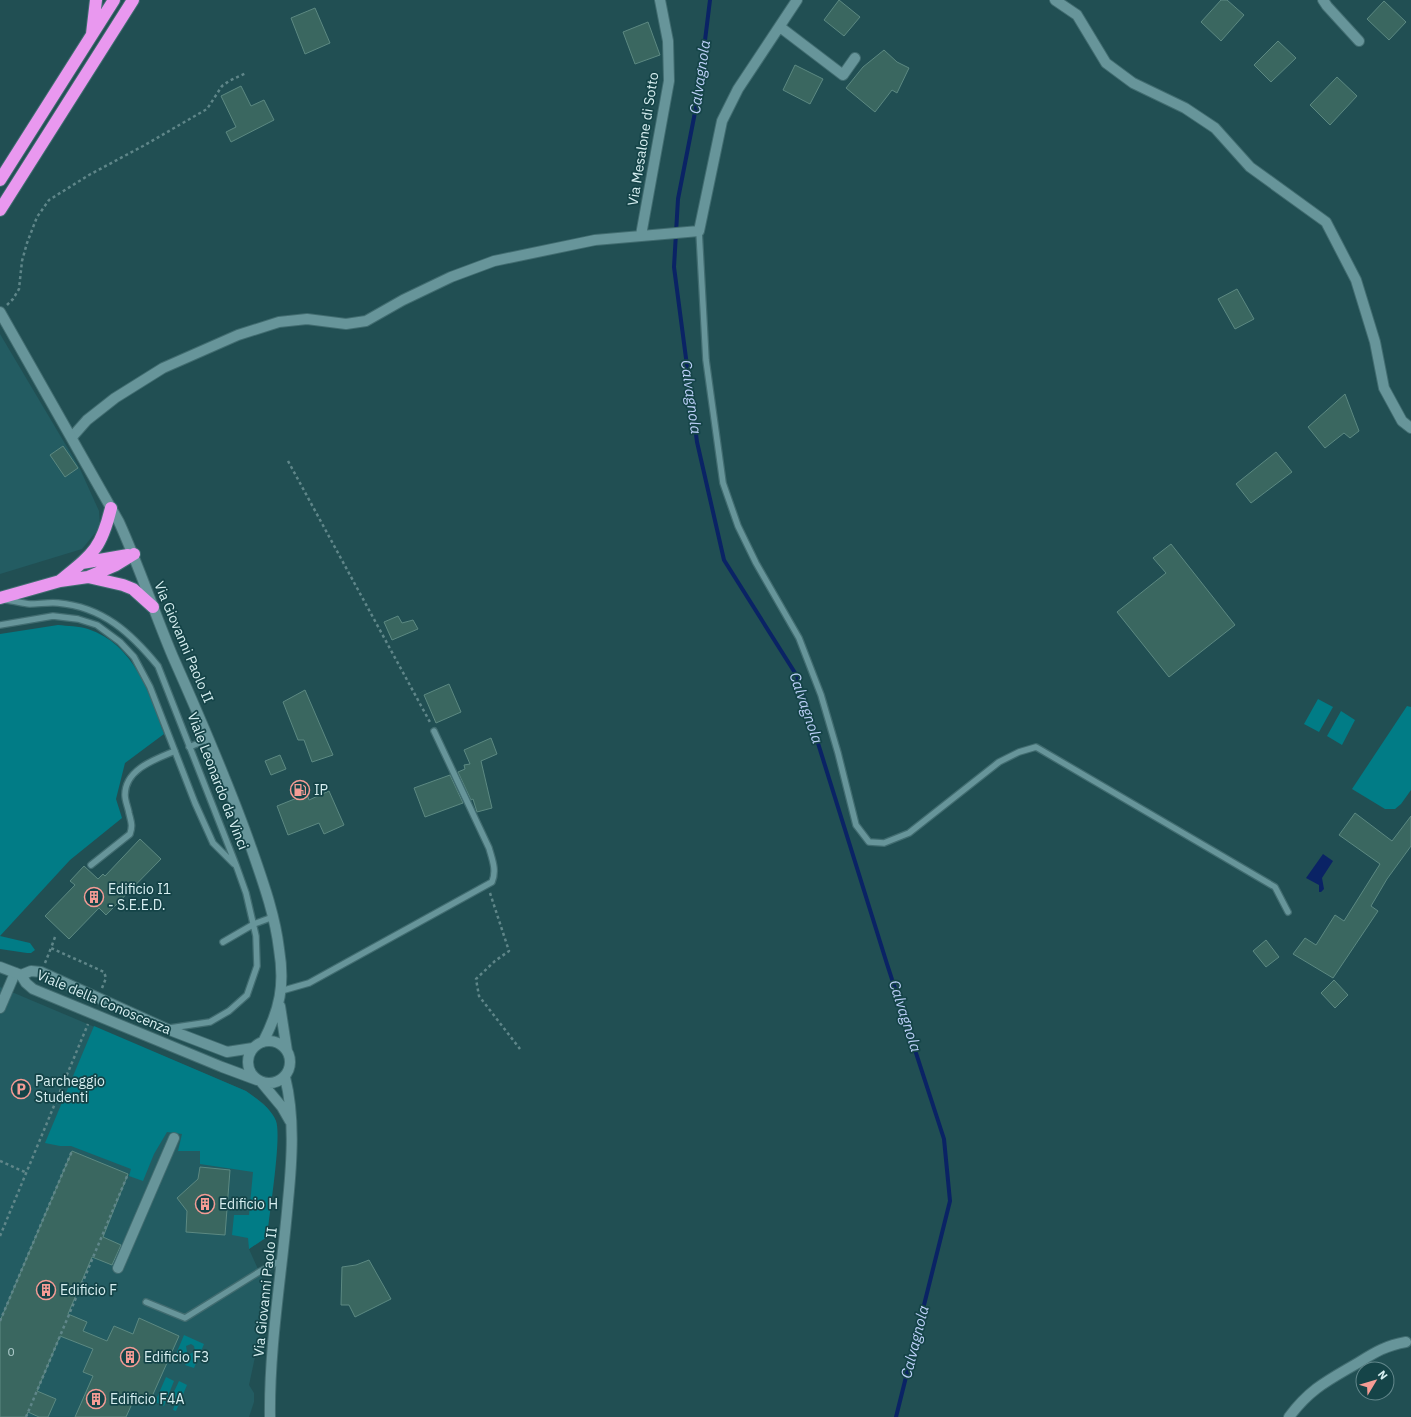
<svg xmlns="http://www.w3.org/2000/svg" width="1411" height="1417" font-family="'IBM Plex Sans',sans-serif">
<rect width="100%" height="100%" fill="#214f53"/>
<path fill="#235c62" d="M0,334L80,469L99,511L100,527L82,549L0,574Z
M0,987L246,1091L264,1104L276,1121L277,1140L267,1237L249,1249L266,1287L262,1324L249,1385L254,1393V1402L249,1417H0Z"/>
<path fill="#017c86" d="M58,625C67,626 79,626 88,629C134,644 150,694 164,734L125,763L116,799L122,818L70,860L0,936V634Z
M1318,699L1333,707L1319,732L1304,724Z
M1407,706L1411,707V790L1401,804L1395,809H1385L1352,789Z
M1341,711L1355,720L1342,745L1327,736Z
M0,936L30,943L35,950L31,953H27L0,949Z
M94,1026L246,1091C257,1099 271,1108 276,1121C282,1137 269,1215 267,1237L249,1249L248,1238L232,1235L234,1215H249L253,1172L200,1164V1151H178L182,1134L167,1132L154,1154L143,1181L129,1176L131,1169L71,1146H60L45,1143Z
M184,1335L204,1344L194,1368L185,1365L190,1354L195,1351L194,1346L191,1344L186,1346L187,1352L182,1363L174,1359Z
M166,1377L174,1381L164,1406L155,1402Z
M179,1381L187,1385L176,1411L173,1410L176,1401L171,1398Z"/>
<path fill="#0a2365" d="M1323,854L1333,861L1322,878L1324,889L1321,892H1319V885L1306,878Z"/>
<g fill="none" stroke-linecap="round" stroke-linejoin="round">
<path stroke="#0a2365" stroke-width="4" d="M710,0L698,97L678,199L674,267L697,442L724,560L797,676L887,964L944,1139L950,1201L896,1417"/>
</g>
<path fill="#3a6760" stroke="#5c8982" d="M839,0L860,17L844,36L824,20Z
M1221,0H1227L1244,15L1221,41L1201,22Z
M1384,1L1406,22L1389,40L1367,19Z
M315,8L330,43L305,54L291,18Z
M648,22L660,55L635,64L623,32Z
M1278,41L1296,58L1271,82L1254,65Z
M884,50L897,62L909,68L897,93L892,90L875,112L846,88L863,67Z
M795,65L823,79L810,104L783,90Z
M1337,77L1357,96L1330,125L1310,105Z
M241,86L251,106L264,100L274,120L231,142L226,132L236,127L221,96Z
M1237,289L1254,319L1235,329L1218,299Z
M1345,394L1359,431L1350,438L1344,433L1325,448L1308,427Z
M63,446L78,468L65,477L50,455Z
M1276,452L1292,472L1251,503L1236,484Z
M1171,544L1235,625L1169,677L1117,612L1166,573L1153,558Z
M398,616L402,623L413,620L418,629L392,640L384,622Z
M449,684L461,712L436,723L424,695Z
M305,690L333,755L312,762L304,740H298L283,702Z
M491,738L497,754L481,761L492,808L477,812L473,799L471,800L458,772L465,769L464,765L470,764L464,750Z
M280,755L286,769L271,775L265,761Z
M450,775L463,803L425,817L414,788Z
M329,791L344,825L324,834L319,823L288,835L277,806L307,794L309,800Z
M1355,813L1392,841L1411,816V846L1387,879L1371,906L1378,911L1333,978L1293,954L1305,938L1316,945L1335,915L1344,921L1380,864L1339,835Z
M140,839L161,859L106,915L99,908L69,939L45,916L75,885L70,881L84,866L98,879L103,874L105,876Z
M1266,940L1279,957L1266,967L1253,951Z
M1334,980L1348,995L1335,1008L1321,993Z
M72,1151L128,1174L103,1237L121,1245L112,1265L92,1257L68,1314L87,1322L83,1331L107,1341L114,1326L133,1334L139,1318L179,1336L150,1401L136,1395L126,1417H75L93,1376L83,1372L93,1349L60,1336L37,1391L56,1399L48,1417H39L28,1412L26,1417H0V1321Z
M200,1167L230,1170L225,1235L186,1232L187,1211L177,1198L198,1179Z
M369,1260L391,1299L355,1317L349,1305H341L342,1267L356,1265Z"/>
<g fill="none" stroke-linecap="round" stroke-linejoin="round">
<defs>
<path id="lane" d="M699,231L706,360L723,483L738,526L756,563L799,638L821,695L838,753L856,825L869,842L884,843L909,833L999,762L1019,752L1036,747L1275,887L1288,912
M6,600C14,601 22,603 30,604C39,604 49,602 58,603C103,607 131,633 158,666L236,865L246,893L256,936L257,966L247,995L229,1011L210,1022L170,1028
M0,625L53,616L78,619L97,625L120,642L134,657L150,687L195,803L213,843L234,864
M189,747L209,739
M91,865L130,834C133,825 131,822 129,813C128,807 125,801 125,795C125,769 156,759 175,751
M223,942L254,924L273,917
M281,991L309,983L492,882C497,870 492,859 489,848L434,731
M146,1302L185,1318L259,1272L282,1260"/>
<path id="street" d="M1055,0L1077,15L1106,63L1133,83L1185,108L1215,128L1250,167L1326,222L1356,280L1375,342L1384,388L1402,421L1411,428
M1323,0L1327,6L1359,41
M780,27L843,75L855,58
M641,235L669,81L668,41L660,0
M72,437L87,420L115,398L163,368L238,335L279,322L307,319L346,324L366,321L403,300L451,277L494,261L595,240L699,231L722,121L738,89L797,0
M0,1008L15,973
M118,1268L174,1138
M1289,1417C1310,1389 1327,1381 1356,1364C1374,1353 1384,1346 1406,1342"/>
<path id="secondary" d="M0,312L119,522C139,566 154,612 173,657C201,720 229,784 252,850C263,882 275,915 279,949C285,985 280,1009 263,1042
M0,967L21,975
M21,975L26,983L33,989L222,1067L257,1080
M21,975L31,971L41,972L167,1029L227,1052L253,1048
M280,1006L287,1051
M248 1062a21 21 0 1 1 42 0a21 21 0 1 1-42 0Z
M262,1083L282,1107L290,1121
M270,1417C269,1345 282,1273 288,1201C292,1160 295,1117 285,1077"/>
<path id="highway" d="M92,34L96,0
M0,180L114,0
M0,210L133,0
M82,563L128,555
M88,577L123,585L133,589L153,607
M61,580C93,554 101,549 111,508
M0,598L60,581L88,577L116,565L134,554"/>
</defs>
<use href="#lane" stroke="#416c70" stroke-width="8"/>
<use href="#street" stroke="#416c70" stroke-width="12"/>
<use href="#secondary" stroke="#416c70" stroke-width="12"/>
<use href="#highway" stroke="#416c70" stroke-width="14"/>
<path stroke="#5f8689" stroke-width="2.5" stroke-dasharray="3 3" stroke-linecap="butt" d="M7,305L13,299L19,289L22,261L27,243L37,217L49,200L89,175L143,146L207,109L222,86L229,81L246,73
M288,461L431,724
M490,893L509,951L495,961L476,979L479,996L520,1049
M55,937L51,948L104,972L106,978L102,988
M45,963L51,948
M0,1161L27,1173
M0,1236L88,1024
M0,1321L72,1151
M26,1417L128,1174"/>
<use href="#lane" stroke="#67959a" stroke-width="5.5"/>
<use href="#street" stroke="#67959a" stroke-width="10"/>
<use href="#secondary" stroke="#67959a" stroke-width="10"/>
<use href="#highway" stroke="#e998ef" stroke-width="12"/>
</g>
<defs>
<symbol id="fuel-ring" viewBox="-11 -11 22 22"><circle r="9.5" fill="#154448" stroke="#f59c95" stroke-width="1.5"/><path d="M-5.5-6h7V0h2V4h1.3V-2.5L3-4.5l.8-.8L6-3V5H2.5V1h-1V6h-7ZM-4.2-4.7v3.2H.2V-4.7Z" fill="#f59c95"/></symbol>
<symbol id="building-ring" viewBox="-11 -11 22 22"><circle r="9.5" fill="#154448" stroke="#f59c95" stroke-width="1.5"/><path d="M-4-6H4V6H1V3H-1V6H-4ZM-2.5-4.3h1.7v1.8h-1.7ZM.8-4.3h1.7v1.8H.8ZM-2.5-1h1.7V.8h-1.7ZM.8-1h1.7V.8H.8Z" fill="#f59c95"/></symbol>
<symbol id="parking-ring" viewBox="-11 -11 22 22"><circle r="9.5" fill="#154448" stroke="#f59c95" stroke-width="1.5"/><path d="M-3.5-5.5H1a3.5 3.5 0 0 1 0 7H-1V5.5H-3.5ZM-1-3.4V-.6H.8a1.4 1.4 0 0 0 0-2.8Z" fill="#f59c95"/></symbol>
</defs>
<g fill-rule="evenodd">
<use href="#fuel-ring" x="289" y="779" width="22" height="22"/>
<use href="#building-ring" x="83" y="886" width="22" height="22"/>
<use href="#parking-ring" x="10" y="1078" width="22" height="22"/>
<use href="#building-ring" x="194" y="1193" width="22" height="22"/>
<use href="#building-ring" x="35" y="1279" width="22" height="22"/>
<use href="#building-ring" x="119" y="1346" width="22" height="22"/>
<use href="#building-ring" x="85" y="1388" width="22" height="22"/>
</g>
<g text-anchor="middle" stroke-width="3.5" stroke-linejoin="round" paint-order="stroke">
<g font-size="12" fill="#b0cdcd">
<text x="11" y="1356">0</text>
</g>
<g font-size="14" fill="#d7eff1" stroke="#154448">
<text transform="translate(643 139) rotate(-81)" y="5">Via Mesalone di Sotto</text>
<text transform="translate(184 642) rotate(67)" y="5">Via Giovanni Paolo II</text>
<text transform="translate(218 781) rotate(69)" y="5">Viale Leonardo da Vinci</text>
<text transform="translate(104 1002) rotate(23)" y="5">Viale della Conoscenza</text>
<text transform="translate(265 1292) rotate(-84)" y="5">Via Giovanni Paolo II</text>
</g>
<g font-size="14" fill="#d7eff1" stroke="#154448" text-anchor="start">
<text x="314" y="795">IP</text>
<text x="108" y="894">Edificio I1<tspan x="108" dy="16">- S.E.E.D.</tspan></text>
<text x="35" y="1086">Parcheggio<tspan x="35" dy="16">Studenti</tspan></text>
<text x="219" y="1209">Edificio H</text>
<text x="60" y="1295">Edificio F</text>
<text x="144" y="1362">Edificio F3</text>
<text x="110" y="1404">Edificio F4A</text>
</g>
<g font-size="15" font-style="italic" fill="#bcd0f8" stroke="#154448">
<text transform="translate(700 77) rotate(-82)" y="5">Calvagnola</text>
<text transform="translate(691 397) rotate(82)" y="5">Calvagnola</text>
<text transform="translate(806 708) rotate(71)" y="5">Calvagnola</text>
<text transform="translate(905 1016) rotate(72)" y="5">Calvagnola</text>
<text transform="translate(915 1342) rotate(-76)" y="5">Calvagnola</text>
</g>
</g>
<g transform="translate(1375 1381) rotate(52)"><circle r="19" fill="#154448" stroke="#63888c"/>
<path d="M0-3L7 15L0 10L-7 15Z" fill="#f59c95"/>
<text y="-6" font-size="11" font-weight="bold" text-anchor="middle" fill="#d7eff1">N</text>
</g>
</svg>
